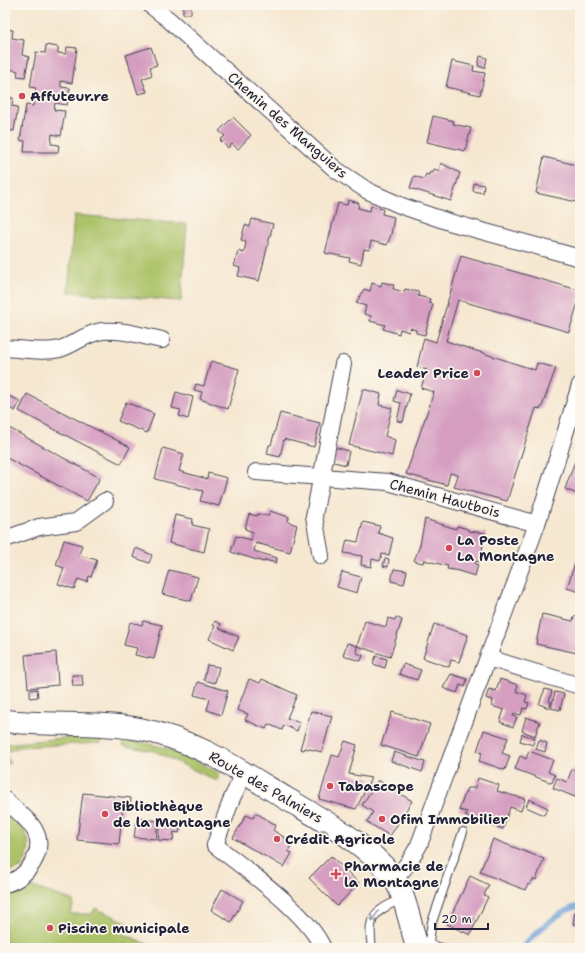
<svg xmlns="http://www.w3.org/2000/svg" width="585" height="953" font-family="'Shantell Sans',sans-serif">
<rect width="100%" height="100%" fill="#fbf7ec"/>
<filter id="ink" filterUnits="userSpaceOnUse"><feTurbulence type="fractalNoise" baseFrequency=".025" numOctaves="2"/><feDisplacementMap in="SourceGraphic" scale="8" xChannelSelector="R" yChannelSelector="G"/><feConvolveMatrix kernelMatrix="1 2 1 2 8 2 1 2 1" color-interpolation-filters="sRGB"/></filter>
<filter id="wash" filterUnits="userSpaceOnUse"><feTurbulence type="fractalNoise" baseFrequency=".012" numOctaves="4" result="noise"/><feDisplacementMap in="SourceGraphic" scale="16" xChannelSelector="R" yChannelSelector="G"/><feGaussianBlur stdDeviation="0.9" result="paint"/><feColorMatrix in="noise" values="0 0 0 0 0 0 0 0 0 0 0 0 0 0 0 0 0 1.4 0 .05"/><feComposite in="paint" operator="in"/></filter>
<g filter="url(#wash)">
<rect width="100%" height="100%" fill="#f6e7d0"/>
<path fill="#acc267" stroke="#677251" d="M74,215L187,224L181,301L68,292Z
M101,737V743L20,747L5,752L10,763L5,765V744L63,738Z
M123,740C165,745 184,753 220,774L217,781L154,751L123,746Z
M5,813C27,830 37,842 21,868L5,872Z
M33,887L74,901L71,914H92L95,908L127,922L122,933L156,948H5V894Z"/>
<path fill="#6a9dd5" stroke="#466088" d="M5,943L48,945V948H5Z"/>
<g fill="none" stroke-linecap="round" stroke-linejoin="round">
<path stroke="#6a9dd5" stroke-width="5.5" d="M522,948C535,933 560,909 580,906"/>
</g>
<g id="blocks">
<path fill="#d59ec1" d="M183,5H191V14H183Z
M5,29L13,30L12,38L24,40L22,55L29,57L25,77L17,76L18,71L5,68Z
M46,45L58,47V53L66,54L67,47L77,48L72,83L61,81V87L70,88L67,105L55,103L54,110L65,111L61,136L52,134L51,144L59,145L58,152H24L25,141L20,140L26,105L33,106L36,88L30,87L36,52L45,53Z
M151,47L157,65L150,67L152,75L142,79L147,92L138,94L126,55Z
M480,56L487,58L485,68L478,66Z
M452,61L474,66L473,71L485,73L480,95L446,87Z
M5,97L13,98L12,106L18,107L14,131L6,130V134Z
M433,116L454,121L453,124L471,128L465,151L427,142Z
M233,117L251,135L238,149L232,144L228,148L220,140L225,136L219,131Z
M544,157L580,166V191L577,202L536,193Z
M441,163L460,173L451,201L410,188L414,176L424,179L426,174L429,175L430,172L433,173L434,169L439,171Z
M474,183L484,185L483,193L473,191Z
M348,200L359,203L358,208L370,211L371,206L383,209L382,214L394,217L391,235L387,245L371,241L369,250L364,249L361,264L349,261L350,258L325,253L338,203L347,205Z
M252,219L273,224L259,281L238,276L240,268L234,266L238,251L244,253L246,242L241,240L245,225L250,227Z
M461,256L578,290L580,296L569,332L458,300L446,341L535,370L537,363L556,368L541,409L536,408L507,501L454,487L458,475L450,473L447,485L406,474L434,392L421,388L427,370L417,367L424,338L436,342Z
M382,282L394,285L393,289L404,292L405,289L419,292L418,296L430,299L429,303L433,304L425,335L416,333V330L410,328L409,332L400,329L399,334L383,329L385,325L370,321L371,316L364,314L366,306L356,303L364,289L370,291L372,283L381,286Z
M211,361L239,369L228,409L200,399L202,392L194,390L196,384L204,386Z
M363,389L381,394L379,405L392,408L385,436L395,440L392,456L349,445Z
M397,390L410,394L403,422L397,421L401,403L394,401Z
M176,392L193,397L188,419L179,416L181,410L172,408Z
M27,394L130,447L121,464L19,411Z
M9,396L20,401L15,411L5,406Z
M126,402L154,414L147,433L118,421Z
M280,413L320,423L314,447L284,439L280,457L267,454L269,445H271Z
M11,429L100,478L87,501L5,457V430Z
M334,447L349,451L346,465L330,461Z
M163,448L184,454L179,471L207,479L208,473L227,478L219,506L200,501L203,491L155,479Z
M577,456L580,457V495L565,489Z
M270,511L289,517L288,522L297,525L290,552L256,543L254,551L277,558L276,563L265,560L264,562L231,552L236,536L251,540L253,532L245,529L249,514L257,516L258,514L268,516Z
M175,515L193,519L192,525L209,529L204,552L169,543Z
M425,519L456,529L457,526L468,529V531L486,533L479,562L476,561L475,564L478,565L475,576L455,570L447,569L448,566L424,560L423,563L414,561L420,545Z
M363,522L380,526L378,533L393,538L389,555L382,554L380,561L372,559L371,567L361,565L362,556L344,553L347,540L358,542Z
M64,540L82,545L79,555L97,560L91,577L89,576L87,582L78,579L74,589L58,584L64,568L56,565Z
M136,548L152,555L149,563L133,557Z
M385,558L389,559L388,567L383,566Z
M575,563L580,564V592L567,588Z
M394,569L407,571L404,584L391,581Z
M169,570L198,577L191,601L162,594Z
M342,572L361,577L357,593L337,587Z
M542,614L573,621L574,616L580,617V643L577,653L536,644Z
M396,617L402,620L390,657L357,646L365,621L386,627L388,618L395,620Z
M143,621L162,625L154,659L135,655L137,648L124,645L130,622L142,625Z
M215,621L221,624L219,628L239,637L233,650L209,639L215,626L213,625Z
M434,624L468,635L459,662L451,660L449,667L423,658Z
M347,643L357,646L356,653L363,655L361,661L343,656Z
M56,652L58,685L28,688L25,655Z
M376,656L387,659L385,668L373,664Z
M403,664L421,670L417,680L399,674Z
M207,665L219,667L215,683L204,680Z
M451,674L467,679L465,687L460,685L457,693L443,688Z
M72,675H82L83,686H73Z
M249,679L260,683L262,679L297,695L287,718L300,723L297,731L284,725L282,730L268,724L266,729L245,720L248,714L237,710Z
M500,679L518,685L516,691L527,695L525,702L529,703L527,709L523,708L521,715L514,713L513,716L517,717L513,727L500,722L504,710L492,706L493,700L486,698L489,689L496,691Z
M198,682L228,691L221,715L207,710L210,699L194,695Z
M37,689L38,697L30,698V690Z
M545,689L552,691L549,701L551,702L549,708L539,704Z
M555,692L564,694L560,710L551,708Z
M311,711L332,716L322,752L305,748L304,750L300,749Z
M392,712L430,724L419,757L381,745Z
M526,717L540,722L535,736L522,731Z
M484,730L508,738L502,753L510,756L505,770L479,761L482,753L477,751Z
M522,734L535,738L533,745L520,741Z
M539,740L547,743L545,752L536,749Z
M345,741L357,745L349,774L371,778L356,809L319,799L332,755L339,757Z
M529,751L553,760L548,772L555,775L552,783L515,769L520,756L526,759Z
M394,752L425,762L422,772L391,761Z
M572,769L580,773V799L553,788L557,778L567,782Z
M478,778L499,785L497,791L525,799L521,811L510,807L503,829L465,816L467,812L459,810L467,788H475Z
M378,780L412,801L390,836L367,822L373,812L362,805Z
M83,793L131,798L130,805L123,804L119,844L77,840Z
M529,799L548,808L544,815L526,807Z
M580,804V813L576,812Z
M256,813L276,825L273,830L292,843L288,851L292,853L284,867L233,838L246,815L253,818Z
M137,818L158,821L156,839L134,837Z
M160,821L181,825L179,833L174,832L173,841L158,840Z
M493,839L544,859L536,880L533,879L530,885L528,884L525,890L480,872Z
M331,856L359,883L337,906L309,878Z
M470,876L489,885L484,895L488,897L470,935L447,924Z
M222,889L243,901L231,922L211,910Z
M575,912L580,913V925L573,924Z"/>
</g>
</g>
<g filter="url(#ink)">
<use href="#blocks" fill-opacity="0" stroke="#424051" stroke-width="1"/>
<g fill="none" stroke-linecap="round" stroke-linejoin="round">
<defs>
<path id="lane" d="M430,945L443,948
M372,948C367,914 374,913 402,898
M428,948L432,922L463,832"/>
<path id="street" d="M150,5L168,19L335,169L368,191L402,206L449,222L580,258
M5,348C23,349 43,353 60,349C74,345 86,333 102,331C122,329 142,336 162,340
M256,472L388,482L537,524
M5,539L39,527L76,522L105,501
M321,556L314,516L343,364
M488,658L580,686
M244,774L232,798L215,845C246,870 307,912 323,948
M5,800C24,818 51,833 32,864C25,874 17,881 5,884
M394,878C406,869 412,857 419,845L537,524L580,385"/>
<path id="secondary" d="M5,721C50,726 96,721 140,729C196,740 239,770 287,799C324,821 365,842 393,877C404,890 412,930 417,948"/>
</defs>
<use href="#lane" stroke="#424051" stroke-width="10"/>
<use href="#street" stroke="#424051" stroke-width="18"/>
<use href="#secondary" stroke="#424051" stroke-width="24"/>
<use href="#lane" stroke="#fff" stroke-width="8"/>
<use href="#street" stroke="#fff" stroke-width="16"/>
<use href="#secondary" stroke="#fff" stroke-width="22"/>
</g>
<circle fill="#9c9986" cx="323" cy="835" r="6"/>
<defs><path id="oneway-shaft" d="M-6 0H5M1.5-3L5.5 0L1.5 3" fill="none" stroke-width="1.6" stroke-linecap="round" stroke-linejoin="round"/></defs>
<use stroke="#9c9ca7" href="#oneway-shaft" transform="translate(375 916) rotate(125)"/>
</g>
<g fill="#d1495b" stroke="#fbf7ec" stroke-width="1.5">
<circle cx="22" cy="96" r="4"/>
<circle cx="477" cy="373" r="4"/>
<circle cx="449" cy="548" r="4"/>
<circle cx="330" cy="786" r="4"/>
<circle cx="105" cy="814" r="4"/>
<circle cx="382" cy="819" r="4"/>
<circle cx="277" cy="839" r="4"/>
<path d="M334 868h4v4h4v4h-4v4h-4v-4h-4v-4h4z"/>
<circle cx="50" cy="928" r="4"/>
</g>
<g text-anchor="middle" stroke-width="3.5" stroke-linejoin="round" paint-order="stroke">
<g font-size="14" font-weight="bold" fill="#22223b" stroke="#fbf7ec" text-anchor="start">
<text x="30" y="101">Affuteur.re</text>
<text x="469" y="378" text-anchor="end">Leader Price</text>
<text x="457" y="545">La Poste<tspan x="457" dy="16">La Montagne</tspan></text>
<text x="338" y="791">Tabascope</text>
<text x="113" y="811">Bibliothèque<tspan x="113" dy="16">de la Montagne</tspan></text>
<text x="390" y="824">Ofim Immobilier</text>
<text x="285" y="844">Crédit Agricole</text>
<text x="344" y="871">Pharmacie de<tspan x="344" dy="16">la Montagne</tspan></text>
<text x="58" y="933">Piscine municipale</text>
</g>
<g font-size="14" fill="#22223b" stroke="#fbf7ec">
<text transform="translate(288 125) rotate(41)" y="5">Chemin des Manguiers</text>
<text transform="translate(445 498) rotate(15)" y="5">Chemin Hautbois</text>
<text transform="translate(266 787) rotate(30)" y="5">Route des Palmiers</text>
</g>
</g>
<rect width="585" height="953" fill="none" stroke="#fbf7ec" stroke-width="20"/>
<path d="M435 923v6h53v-6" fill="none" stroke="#22223b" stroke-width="2"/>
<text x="441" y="923" font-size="12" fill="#22223b" stroke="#fbf7ec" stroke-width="3" paint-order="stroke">20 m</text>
</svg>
